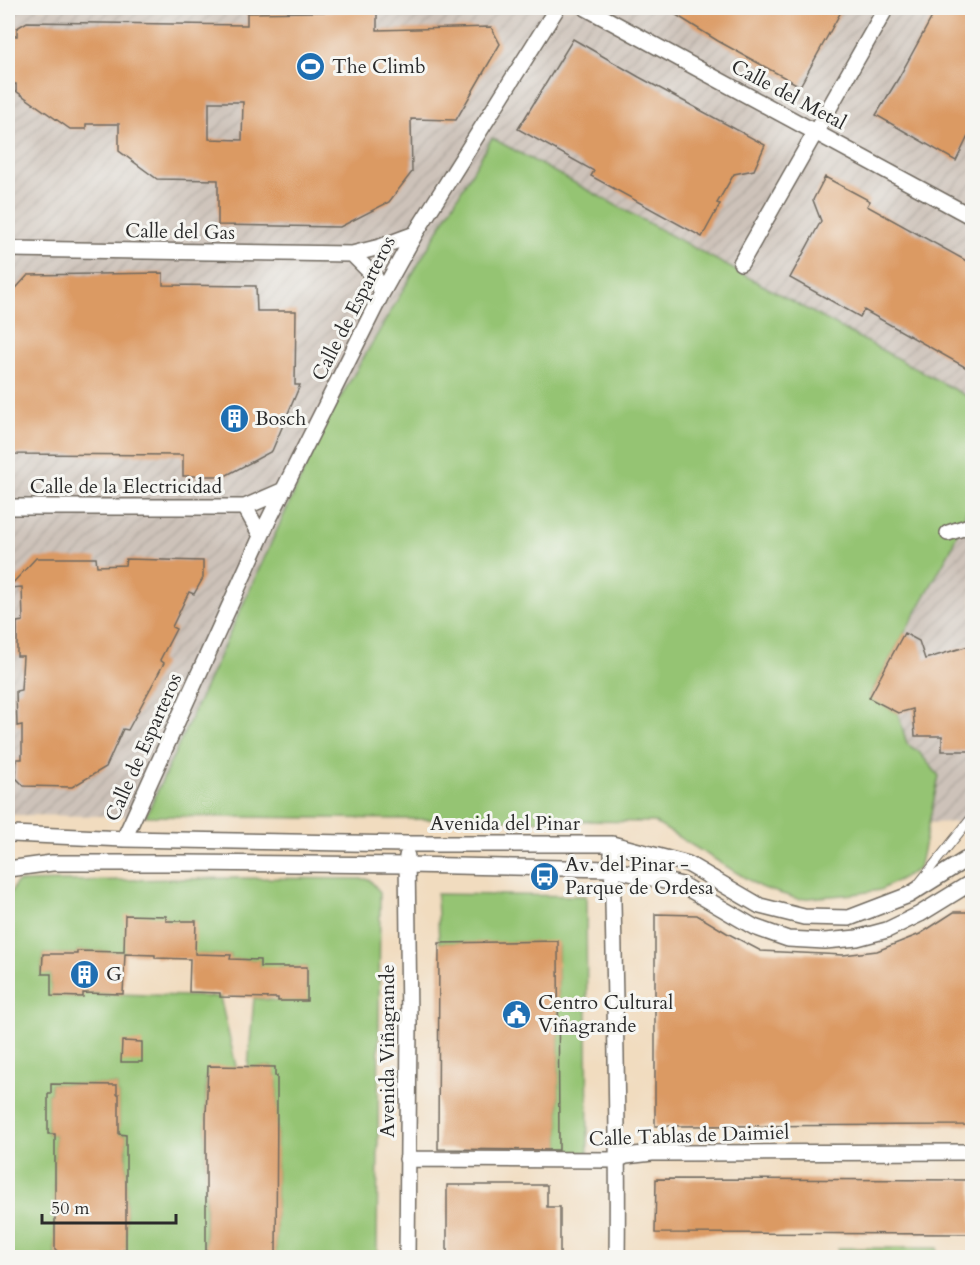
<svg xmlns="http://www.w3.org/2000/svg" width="980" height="1265" font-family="Cardo,serif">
<defs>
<pattern id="industrial-furrows" width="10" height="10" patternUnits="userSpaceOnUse" patternTransform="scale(1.5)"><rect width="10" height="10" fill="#cdc2b9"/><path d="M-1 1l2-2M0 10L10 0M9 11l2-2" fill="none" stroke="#b0a79f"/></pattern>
</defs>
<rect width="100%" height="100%" fill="#f6f6f2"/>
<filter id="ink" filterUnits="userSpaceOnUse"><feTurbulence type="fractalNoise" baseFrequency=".0167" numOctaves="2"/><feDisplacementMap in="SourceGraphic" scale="12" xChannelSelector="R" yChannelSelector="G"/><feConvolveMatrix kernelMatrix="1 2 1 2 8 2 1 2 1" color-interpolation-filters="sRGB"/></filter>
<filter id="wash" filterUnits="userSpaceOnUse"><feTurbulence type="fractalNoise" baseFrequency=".008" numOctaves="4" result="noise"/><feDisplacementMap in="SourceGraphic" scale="24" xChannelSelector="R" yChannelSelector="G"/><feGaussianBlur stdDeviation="1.35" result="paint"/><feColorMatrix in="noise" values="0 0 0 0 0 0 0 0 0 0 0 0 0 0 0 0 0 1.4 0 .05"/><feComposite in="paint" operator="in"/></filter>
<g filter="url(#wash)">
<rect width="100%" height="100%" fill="#f1dcbf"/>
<path fill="url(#industrial-furrows)" d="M8,8H972V822L858,824L8,815Z"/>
<path fill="#95c473" stroke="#60784f" stroke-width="1.5" d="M492,138L972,399V497L950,551L869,697L898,713L907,744L919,752L939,776L919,869L880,890L854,894L798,899L760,887L654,822L146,816L329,417Z
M236,878L369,879L380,892L377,1257H276L277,1076H275L274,1067H248L254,998L278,1001H307V967H278L260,981V960L230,959L231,955L190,954L195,921H166V916L124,952L77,951V954H43L42,973L51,974V996L82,997L83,993L220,997L236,1066L206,1076L205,1257H126V1135L119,1134V1094H117V1085L51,1084V1094H48V1134H55V1257L8,1258V897L17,882Z
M437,894L586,896L588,1153H559L558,942L439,943Z
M838,1248H937V1257H838Z"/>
<g id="blocks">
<path fill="#db9a63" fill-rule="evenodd" d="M665,8H843L800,86L718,41Z
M937,8H972V128L956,161L876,115L898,79Z
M377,11V30L491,27L500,44L456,120L411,119L412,172L389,202L340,227L218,225V180L157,179L119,151V124H86V129H70L16,91V84H8V36H17V28L27,22L247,25V13ZM209,102H243L242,140L209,139Z
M573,39L639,77L765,145L754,170L734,174L717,203L720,204L702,237L591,176L594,171L518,129Z
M825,177L870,201L867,206L972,264V371L864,310L860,317L790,278L821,221L813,200Z
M163,273V285L256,286L257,311H296L295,385H300L272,451L225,476H183V455L8,454V297L28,275Z
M36,558H96L97,566L125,565L126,559L203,561V578L194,594L189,592L172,627L176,629L160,660L164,663L128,730L123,729L106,767L72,787L24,786L16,778L17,759H22V725L17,726L16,691L21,690L23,656H17V622L23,621L22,587L8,588Z
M904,633L919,641L925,659L972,645V751H942V736H915L913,709L898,713L869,698Z
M954,912H972V1125L655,1126V914L697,915L727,933L761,951L843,955L877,951L920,934Z
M125,915L166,916V921H196L195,954L231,955L230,959L260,960V967H307V1001H278V998L220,997V993L189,992L190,959L155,958V955L125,954L123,994L83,993V997L51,996V974H42L43,954H77V951L124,952Z
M558,941L559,1150L438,1149L439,943Z
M122,1041L142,1042V1062H121Z
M208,1066L275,1067V1076H277V1097L276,1257H206V1116Z
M51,1084L117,1085V1094H119V1134L126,1135V1250H123V1257H57V1250H55V1134H48V1094H51Z
M656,1179L972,1180V1234L655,1233Z
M447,1185H547V1207H560V1257H447Z"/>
</g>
</g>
<g filter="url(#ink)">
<use href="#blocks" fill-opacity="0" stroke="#70695f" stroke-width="1.5"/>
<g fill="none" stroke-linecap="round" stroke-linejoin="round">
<defs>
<path id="lane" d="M919,883L972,817"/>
<path id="street" d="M586,8L972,217
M8,249L352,254L375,277L382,293
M352,254L380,247L415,234
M741,263L886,8
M8,507H245L261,536
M245,507L284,490
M948,533L972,525
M8,832L12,834L124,839L407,844H612L688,864L760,906L804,917L849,918L909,895L965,860L972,857
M124,839L268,521L382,293L415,234L557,8
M612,844C614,982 619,1120 617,1258
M407,856L409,1022L407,1258
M8,869L52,863H182L407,865L612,869L682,885L754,927L788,939L825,941L857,938L887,930L920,914L972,882
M407,1159L617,1160L626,1156L652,1153L972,1152"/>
</defs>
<use href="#lane" stroke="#70695f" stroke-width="10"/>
<use href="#street" stroke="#70695f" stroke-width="18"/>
<use href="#lane" stroke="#fff" stroke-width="8"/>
<use href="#street" stroke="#fff" stroke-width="15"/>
</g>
</g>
<defs>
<symbol id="stadium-disc" viewBox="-11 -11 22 22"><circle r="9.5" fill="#1f6fb2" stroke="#f6f6f2"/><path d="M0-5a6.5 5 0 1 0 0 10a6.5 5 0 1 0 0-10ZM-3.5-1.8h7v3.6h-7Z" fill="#fff"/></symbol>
<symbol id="building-disc" viewBox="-11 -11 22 22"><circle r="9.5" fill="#1f6fb2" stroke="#f6f6f2"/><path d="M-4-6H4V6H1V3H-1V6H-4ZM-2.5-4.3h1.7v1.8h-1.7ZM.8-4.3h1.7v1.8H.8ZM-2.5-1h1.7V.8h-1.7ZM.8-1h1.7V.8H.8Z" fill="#fff"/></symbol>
<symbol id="bus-disc" viewBox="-11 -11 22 22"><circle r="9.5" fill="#1f6fb2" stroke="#f6f6f2"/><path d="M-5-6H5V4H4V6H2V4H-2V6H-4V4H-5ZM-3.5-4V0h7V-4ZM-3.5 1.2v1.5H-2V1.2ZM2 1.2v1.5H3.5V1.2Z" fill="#fff"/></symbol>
<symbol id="civic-disc" viewBox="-11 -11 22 22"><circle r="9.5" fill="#1f6fb2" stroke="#f6f6f2"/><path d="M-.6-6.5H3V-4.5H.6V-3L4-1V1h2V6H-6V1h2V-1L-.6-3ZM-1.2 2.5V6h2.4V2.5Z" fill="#fff"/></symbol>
</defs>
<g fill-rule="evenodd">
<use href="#stadium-disc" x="294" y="50" width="33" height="33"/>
<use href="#building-disc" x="218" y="402" width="33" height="33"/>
<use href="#bus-disc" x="528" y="860" width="33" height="33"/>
<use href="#building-disc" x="68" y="958" width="33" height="33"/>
<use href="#civic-disc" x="500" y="998" width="33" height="33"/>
</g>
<g text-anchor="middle" stroke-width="6" stroke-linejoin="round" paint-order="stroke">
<g font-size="20" fill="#2b2b2b" stroke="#f6f6f2" text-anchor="start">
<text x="332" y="73">The Climb</text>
<text x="255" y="425">Bosch</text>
<text x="565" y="871">Av. del Pinar -<tspan x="565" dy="23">Parque de Ordesa</tspan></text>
<text x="106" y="981">G</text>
<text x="538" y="1009">Centro Cultural<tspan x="538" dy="23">Viñagrande</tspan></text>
</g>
<g font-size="20" fill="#2b2b2b" stroke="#f6f6f2">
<text transform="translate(789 94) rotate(28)" y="7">Calle del Metal</text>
<text transform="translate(180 231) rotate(1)" y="7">Calle del Gas</text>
<text transform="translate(353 308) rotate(-63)" y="7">Calle de Esparteros</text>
<text x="126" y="493">Calle de la Electricidad</text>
<text transform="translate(143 747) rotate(-66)" y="7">Calle de Esparteros</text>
<text x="505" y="830">Avenida del Pinar</text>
<text transform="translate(387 1051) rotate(-90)" y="7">Avenida Viñagrande</text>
<text transform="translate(689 1135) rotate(-2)" y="7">Calle Tablas de Daimiel</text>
</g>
</g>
<rect width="980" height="1265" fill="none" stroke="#f6f6f2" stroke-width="30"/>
<path d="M42 1214v9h134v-9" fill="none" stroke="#2b2b2b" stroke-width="3"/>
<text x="51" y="1214" font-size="18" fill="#2b2b2b" stroke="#f6f6f2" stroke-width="4.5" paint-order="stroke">50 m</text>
</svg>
